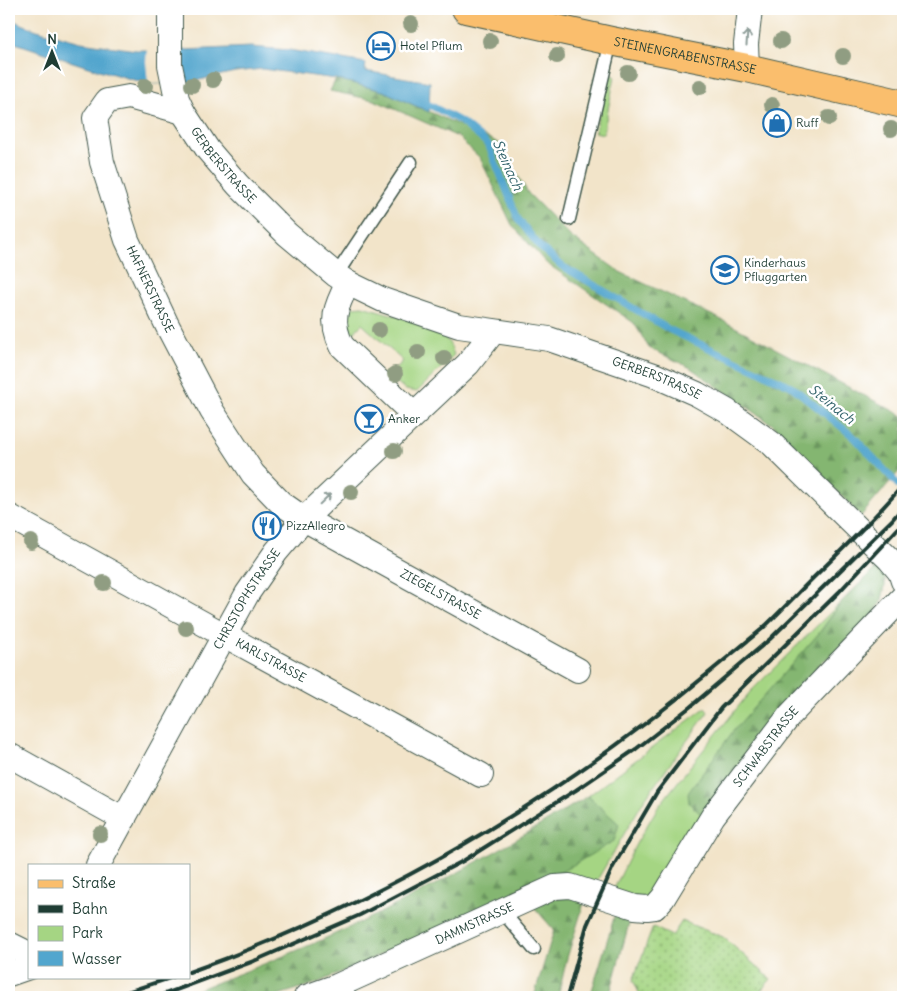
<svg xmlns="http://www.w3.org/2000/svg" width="912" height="1006" font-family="Delius,sans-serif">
<defs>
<pattern id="forest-firs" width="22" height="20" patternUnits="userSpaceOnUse" patternTransform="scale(1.25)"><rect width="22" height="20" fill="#84b671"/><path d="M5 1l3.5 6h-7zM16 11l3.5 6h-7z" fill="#6b955e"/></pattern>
<pattern id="garden-dots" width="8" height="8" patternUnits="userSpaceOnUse" patternTransform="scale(1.25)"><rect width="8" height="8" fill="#a5d583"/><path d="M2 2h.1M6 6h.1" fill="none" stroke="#86ae6c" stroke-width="1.8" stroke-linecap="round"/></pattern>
</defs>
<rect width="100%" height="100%" fill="#fff"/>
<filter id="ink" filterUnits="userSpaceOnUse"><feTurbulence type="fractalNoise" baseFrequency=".02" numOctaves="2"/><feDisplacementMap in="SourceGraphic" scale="10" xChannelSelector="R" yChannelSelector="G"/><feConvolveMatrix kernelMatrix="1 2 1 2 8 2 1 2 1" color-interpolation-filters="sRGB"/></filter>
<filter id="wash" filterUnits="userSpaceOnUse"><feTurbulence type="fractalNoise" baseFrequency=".0096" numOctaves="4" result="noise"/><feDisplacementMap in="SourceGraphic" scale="20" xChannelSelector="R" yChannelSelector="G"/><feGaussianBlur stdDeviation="1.12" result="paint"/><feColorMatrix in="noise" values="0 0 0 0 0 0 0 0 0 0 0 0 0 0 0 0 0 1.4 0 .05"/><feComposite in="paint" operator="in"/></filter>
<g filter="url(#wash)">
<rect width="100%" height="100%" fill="#f2e4c9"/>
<path fill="#a5d583" stroke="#62895c" d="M607,74L615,76L603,134L595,132Z
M362,306C379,311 432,324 443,335C449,341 452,348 454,355L417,392L406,390L389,376L403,361L362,324L348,339L345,314L353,307Z
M842,601L820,632L688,839L650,895L639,899L614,889L636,844L658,807L692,764L750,692Z
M705,708L708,712L644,800L596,882L551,878L618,824L588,796Z"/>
<path fill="url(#forest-firs)" stroke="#527a52" d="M336,79L383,91L499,143L528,193L571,237L620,272L718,318L903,416V467L861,516L773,425L689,367L649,348L634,323L546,263L512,225L480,158L458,137L374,100L330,91Z
M877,567L885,576V585L882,600L875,612L834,654L823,661L789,700L703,816L689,803L688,793L734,730L820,632L842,601Z
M588,796L619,824L614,841L551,878L317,983L272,997H179C225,979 271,962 317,942C411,901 501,850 588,796Z
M564,893L585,900L567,958L558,997H534L554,930L533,906Z
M616,911L631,916L609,997H590Z"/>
<path fill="url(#garden-dots)" stroke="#62895c" d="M682,921L723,937L771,979L755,997H641L633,980L653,927L672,936Z"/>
<path fill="#52a6ce" stroke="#387281" d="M9,19L37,30L81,42L136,50H184L251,47L289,50L366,63L365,71L430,82L429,112L383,91L336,79L262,69L235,72L186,83L148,84L85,66L9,41Z"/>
<path fill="#f2e4c9" d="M147,47L182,48L183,65L186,83L148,84L146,62Z"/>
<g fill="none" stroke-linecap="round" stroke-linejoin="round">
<path stroke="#52a6ce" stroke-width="7" d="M422,101L460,121L488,144L518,219L540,247L562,266L670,330L791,386L854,437L903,490"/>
</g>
</g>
<g filter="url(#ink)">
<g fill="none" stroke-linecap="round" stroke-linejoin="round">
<defs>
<path id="service" d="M569,219L611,41
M336,275L411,162
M502,911L534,949"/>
<g id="minor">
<path id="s1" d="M170,9V65L177,99L183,112L208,150L238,185L287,234L336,275L348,283L383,300L459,326L549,339L654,375L697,394L727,411L771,443L890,560L900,572L903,581"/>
<path d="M747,68L746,44L750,9"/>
<path id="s2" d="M183,112L129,97L107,101L95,118L102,162L127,240L167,325L212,411L253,474L281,503L304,519L578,670"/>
<path d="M348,283C336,306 329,321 342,346L413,414"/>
<path id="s3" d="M9,516L224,635L481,775"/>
<path d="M9,755L124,819"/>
<path id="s4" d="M98,865L247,594L276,552L304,519L468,364L493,332"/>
<path d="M9,944L29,954"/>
<path d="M9,974L29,967"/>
<path id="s5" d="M306,997L337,986L555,887L570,886L635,907L647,908L655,907L663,898L713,816L790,715L903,597"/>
</g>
<g id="primary">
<path id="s6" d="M466,9L611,41L747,68L903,104"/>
</g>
</defs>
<use href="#service" stroke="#3f564a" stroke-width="15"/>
<use href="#minor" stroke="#3f564a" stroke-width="26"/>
<use href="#primary" stroke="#3f564a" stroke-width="30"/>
<use href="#service" stroke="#fff" stroke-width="12"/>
<use href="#minor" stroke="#fff" stroke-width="24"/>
<use href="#primary" stroke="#fabe6d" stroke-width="28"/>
<path stroke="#1f3d34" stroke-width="4" d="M189,972C378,905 557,800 711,671C728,657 745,643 762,629C779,613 795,596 812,579C843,549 875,518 903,485
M112,997L173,977
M157,997L254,961L360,915L463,861L576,790L636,749L690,707L770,639L892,520L903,507
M567,997L587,925L613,867L657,792L721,708L839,592L903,523"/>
</g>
<g fill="#909d82">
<circle cx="411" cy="24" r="8"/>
<circle cx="490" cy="41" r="8"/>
<circle cx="781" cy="41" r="8"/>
<circle cx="557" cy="56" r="8"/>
<circle cx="843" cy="56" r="8"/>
<circle cx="628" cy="73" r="8"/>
<circle cx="213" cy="80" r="8"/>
<circle cx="192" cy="85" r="8"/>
<circle cx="145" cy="86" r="8"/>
<circle cx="700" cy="87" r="8"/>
<circle cx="772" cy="105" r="8"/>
<circle cx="829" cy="118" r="8"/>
<circle cx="891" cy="129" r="8"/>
<circle cx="379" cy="330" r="8"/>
<circle cx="418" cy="352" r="8"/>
<circle cx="444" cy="358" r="8"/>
<circle cx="395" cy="374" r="8"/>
<circle cx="394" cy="451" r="8"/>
<circle cx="351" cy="492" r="8"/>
<circle cx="31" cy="542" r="8"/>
<circle cx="104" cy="583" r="8"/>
<circle cx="186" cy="628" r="8"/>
<circle cx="100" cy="834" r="8"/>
</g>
<defs><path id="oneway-shaft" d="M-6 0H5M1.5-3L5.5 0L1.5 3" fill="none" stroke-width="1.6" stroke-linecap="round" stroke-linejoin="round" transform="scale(1.25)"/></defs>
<g stroke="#8f9e9a">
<use href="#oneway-shaft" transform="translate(747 38) rotate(-86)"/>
<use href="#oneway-shaft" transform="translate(325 499) rotate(-44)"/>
</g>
</g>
<defs>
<symbol id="hotel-ring" viewBox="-11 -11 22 22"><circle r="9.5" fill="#fff" stroke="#1f6fb2" stroke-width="1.5"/><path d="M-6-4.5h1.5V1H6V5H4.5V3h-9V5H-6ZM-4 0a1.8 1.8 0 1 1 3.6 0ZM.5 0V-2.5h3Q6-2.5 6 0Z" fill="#1f6fb2"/></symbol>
<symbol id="shop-ring" viewBox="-11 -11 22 22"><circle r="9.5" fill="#fff" stroke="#1f6fb2" stroke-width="1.5"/><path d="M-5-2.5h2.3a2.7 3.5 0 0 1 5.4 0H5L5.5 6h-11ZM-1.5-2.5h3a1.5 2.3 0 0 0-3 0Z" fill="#1f6fb2"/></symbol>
<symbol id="school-ring" viewBox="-11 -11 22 22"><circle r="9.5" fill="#fff" stroke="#1f6fb2" stroke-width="1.5"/><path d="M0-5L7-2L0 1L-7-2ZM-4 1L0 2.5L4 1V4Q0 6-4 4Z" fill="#1f6fb2"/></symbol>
<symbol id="bar-ring" viewBox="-11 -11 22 22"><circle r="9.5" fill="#fff" stroke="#1f6fb2" stroke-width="1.5"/><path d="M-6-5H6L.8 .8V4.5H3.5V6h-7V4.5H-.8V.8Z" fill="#1f6fb2"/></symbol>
<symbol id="restaurant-ring" viewBox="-11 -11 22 22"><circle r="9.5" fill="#fff" stroke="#1f6fb2" stroke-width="1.5"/><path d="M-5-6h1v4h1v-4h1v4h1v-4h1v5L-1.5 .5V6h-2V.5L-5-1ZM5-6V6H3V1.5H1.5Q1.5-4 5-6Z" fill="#1f6fb2"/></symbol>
</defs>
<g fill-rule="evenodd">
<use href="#hotel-ring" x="365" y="30" width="32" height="32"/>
<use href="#shop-ring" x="761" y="107" width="32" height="32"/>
<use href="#school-ring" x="709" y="254" width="32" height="32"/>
<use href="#bar-ring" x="353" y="403" width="32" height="32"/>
<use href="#restaurant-ring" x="251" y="510" width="32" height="32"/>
</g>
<g text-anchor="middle" stroke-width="5" stroke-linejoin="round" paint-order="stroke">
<g font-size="12" fill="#1f3d34" stroke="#fff" text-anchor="start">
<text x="400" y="50">Hotel Pflum</text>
<text x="796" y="127">Ruff</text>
<text x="744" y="267">Kinderhaus<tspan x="744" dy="14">Pfluggarten</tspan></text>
<text x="388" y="423">Anker</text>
<text x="286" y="530">PizzAllegro</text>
</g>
<g font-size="12" fill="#1f3d34" stroke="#fff">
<text dy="4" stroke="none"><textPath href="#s6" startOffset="224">STEINENGRABENSTRASSE</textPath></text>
<text dy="4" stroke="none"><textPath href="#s1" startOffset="172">GERBERSTRASSE</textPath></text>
<text dy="4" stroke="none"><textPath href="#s2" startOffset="280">HAFNERSTRASSE</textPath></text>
<text dy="4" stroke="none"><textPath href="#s1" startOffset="669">GERBERSTRASSE</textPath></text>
<text dy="4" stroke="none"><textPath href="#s2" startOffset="716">ZIEGELSTRASSE</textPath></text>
<text dy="4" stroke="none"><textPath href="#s4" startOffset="305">CHRISTOPHSTRASSE</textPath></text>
<text dy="4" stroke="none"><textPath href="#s3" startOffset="299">KARLSTRASSE</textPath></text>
<text dy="4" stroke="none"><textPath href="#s5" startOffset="571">SCHWABSTRASSE</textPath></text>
<text dy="4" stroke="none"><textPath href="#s5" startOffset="184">DAMMSTRASSE</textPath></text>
</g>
<g font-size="14" font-style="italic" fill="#31626a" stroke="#fff">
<text transform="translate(508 165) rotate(66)" y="5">Steinach</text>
<text transform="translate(832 404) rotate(39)" y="5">Steinach</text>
</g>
</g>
<rect width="912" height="1006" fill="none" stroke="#fff" stroke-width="30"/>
<rect x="28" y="864" width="162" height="115" fill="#ffffff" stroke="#a5b1ae"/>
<rect x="38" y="880" width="25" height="8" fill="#fabe6d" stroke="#a5b1ae"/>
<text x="72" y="888" font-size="15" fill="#1f3d34">Straße</text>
<rect x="38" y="905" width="25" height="8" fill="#1f3d34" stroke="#a5b1ae"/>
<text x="72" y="914" font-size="15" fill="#1f3d34">Bahn</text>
<rect x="38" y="926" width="25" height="15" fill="#a5d583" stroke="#a5b1ae"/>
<text x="72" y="938" font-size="15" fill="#1f3d34">Park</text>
<rect x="38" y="951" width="25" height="15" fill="#52a6ce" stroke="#a5b1ae"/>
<text x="72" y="964" font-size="15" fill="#1f3d34">Wasser</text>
<g transform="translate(52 52)" stroke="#ffffff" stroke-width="4" paint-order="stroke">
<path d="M0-4L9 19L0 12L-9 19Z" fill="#1f3d34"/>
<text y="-8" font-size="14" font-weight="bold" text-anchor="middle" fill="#1f3d34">N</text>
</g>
</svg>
